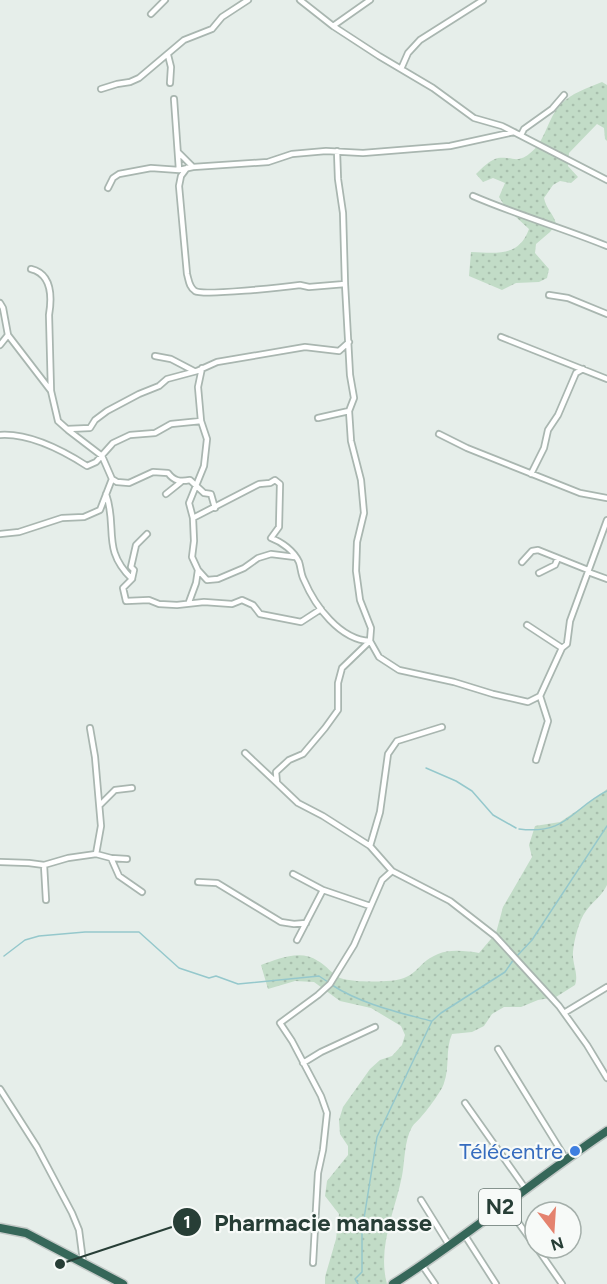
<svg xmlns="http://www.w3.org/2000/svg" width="607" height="1284" font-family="Figtree,sans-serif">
<defs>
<pattern id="green-dots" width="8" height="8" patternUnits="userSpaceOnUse" patternTransform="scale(1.5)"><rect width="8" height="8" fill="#c2dcc7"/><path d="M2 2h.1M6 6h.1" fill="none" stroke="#a7beac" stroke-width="1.8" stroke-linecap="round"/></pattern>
</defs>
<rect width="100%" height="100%" fill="#e6eeea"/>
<path fill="url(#green-dots)" d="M602,82L607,85V141L605,139L604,128L597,124L569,153L568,166L578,177L571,183L560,181L553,185L544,198C546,209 554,214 556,224L550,232L536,244L535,253L549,269L547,278L539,282L516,283L502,290L469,276L471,252C497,253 519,257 529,229L506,208L499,197L505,183L493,178L483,182L476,174C482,168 490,160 498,158C512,156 516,164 529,154C546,142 547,118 561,104C572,93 587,88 602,82Z
M607,789V885C602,896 593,901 586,911C579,920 574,940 573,952C572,964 579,974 575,985L556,997L538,1000L521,1007H504L492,1014L484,1026L472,1032L452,1034C445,1050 450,1067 444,1083C443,1089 426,1112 421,1117C419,1120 414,1123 412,1127C404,1141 405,1161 402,1176C395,1211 377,1248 387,1284H325V1277L336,1239L339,1214L325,1196L327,1181L348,1155V1146L340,1134L339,1120L343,1107L370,1069L380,1060L392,1056L402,1045L405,1035L401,1026L371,1008L340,1001L314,982L295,981L268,989L261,965C279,959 300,949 318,961C326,965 333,975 340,978C353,982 373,982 386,981C419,980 414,964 438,954C449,949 467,951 479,953L496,933L503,907L532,857L529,845L535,826L560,822L593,800Z"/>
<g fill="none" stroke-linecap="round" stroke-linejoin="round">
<path stroke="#95c8cc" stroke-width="1.5" d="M426,768L456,781L472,791L493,815L516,828
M519,829C567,835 571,809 607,791
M4,956L25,940L39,936L85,932H139L179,968L209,978L216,976L238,984L319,976L328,982
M517,956L532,940L607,826
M332,985C361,1004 398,1012 431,1021
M358,1284L355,1279L362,1272V1231L377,1137L432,1021L441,1013L505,972L514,959"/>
<defs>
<path id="street" d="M300,0L333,26L379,56L433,88L474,118L502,126L607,180
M151,14L165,0
M333,26L370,0
M168,55L171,67L170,83
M401,69L408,53L420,40L483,0
M101,89L117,84L130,82L139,78L184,40L212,29L222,17L248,0
M174,99L179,170
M521,135L524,129L552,109L564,95
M178,152L193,167
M187,168L181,176L179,186L187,274C189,281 189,287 195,291C203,296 285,287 300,285L309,287L345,284
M108,188L113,178L119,174L151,168L179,170L193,167L268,162L292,154L326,151L363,153L450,146L514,132
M473,196C517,215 563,228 607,246
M31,269C52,274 52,297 49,315L51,391
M549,295L568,298L607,314
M0,303L3,308L8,335L51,391L58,421L67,429L90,428L95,420L107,411L139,394L159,386L167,379L197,371L217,362L305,347L339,351L349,342
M501,337L607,379
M0,345L8,335
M155,356L171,359L194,371
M318,418L349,411
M439,434L467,448L580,493L607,498
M0,435C30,433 62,450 87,466L96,462L113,443L130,435L155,433L171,424L201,421L198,387L202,368
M531,474L544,448L548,430L558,415L576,373L583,369
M112,479L117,482L129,483L153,472L168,473C174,481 180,482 190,480L204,493L211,494L215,508
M106,494C118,528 101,549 132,579
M166,494L181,482
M193,518L259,484L270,483L275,480L280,484L279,527L271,538C282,542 294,551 299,562C301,568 301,575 304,580C315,606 340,640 370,641L371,628L360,600L356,571L357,542L364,513L361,480L351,441L349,411L354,398L350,375L345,284L343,213L338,179L337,151
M0,534L19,532L62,518L84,517L100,510L112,479L102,456L68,430
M147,534L136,545L131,567L134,570L132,579L123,588L126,601L149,600L159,604L177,605L204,602L232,604L242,600L253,605L260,614L301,622L321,609
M522,562L532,551L538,550L588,570
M198,570L207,580L218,579L244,568L258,558L271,554L295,557
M588,572L607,579
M539,573L555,565L558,558
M189,602L196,583L198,570L192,557L194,541L193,518L189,503L204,466L207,439L201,421
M527,625L562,648
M540,696L528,702L493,694L454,682L399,670L379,657L370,641L342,668L338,683V710L325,728L303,754L289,760L276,772L277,783L298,803L323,816L370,846L392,871L450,901L495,936L559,1006L587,1045L607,1078
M245,753L277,783
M536,760L548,721L540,696L562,648L567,644L570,621L607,520
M100,805L115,790L132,788
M370,846L380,812L388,754L397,741L442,727
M96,854L111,858L119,876L142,892
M111,858L127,859
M0,862L29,863L44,865L68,858L96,854L101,826L95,757L90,728
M44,865L46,900
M293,874L323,890
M198,882L217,883L281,922L294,924L306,923
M297,940L323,890L370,906
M564,1013L607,987
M498,1049L566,1159
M303,1063L321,1052L375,1027
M0,1089L37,1147L72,1213L79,1230L83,1261
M465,1103L525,1188
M421,1200L449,1245
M505,1204L535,1246
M464,1234L496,1284
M537,1248L562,1284
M313,1263L318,1173L323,1150L327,1113L321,1096L292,1041L280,1023L318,995L330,984L354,945L382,880L392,871
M422,1265L435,1284"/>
<path id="highway" d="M0,1228L26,1233L123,1284
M393,1284C467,1237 534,1180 607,1131"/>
</defs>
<use href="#street" stroke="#a9b6b0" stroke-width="8"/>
<use href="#highway" stroke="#c3c9c7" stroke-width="11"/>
<use href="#street" stroke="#fff" stroke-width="4.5"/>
<use href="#highway" stroke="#366759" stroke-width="8"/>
</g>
<circle fill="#3f7fe0" stroke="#f7faf8" stroke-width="2" cx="575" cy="1151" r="6"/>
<g text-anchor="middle" stroke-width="4.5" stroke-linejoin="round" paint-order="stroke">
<rect fill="#f7faf8" stroke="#657670" stroke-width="1.5" x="479" y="1189" width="42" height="36" rx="4.5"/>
<g font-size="21" font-weight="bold" fill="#273e36">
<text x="500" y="1214">N2</text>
</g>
<g font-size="22" fill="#366cbe" stroke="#f7faf8" text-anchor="end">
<text x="563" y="1159">Télécentre</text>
</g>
</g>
<path fill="none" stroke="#273e36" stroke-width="2" d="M60 1264L187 1222"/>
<g fill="#273e36" stroke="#f7faf8" stroke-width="2">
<circle cx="60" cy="1264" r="6"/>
<circle cx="187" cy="1222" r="15"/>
</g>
<g font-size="18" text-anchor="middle" font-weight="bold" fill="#fff">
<text x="187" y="1228">1</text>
</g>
<g font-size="24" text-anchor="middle" font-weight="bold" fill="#273e36" stroke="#f7faf8" stroke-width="4.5" stroke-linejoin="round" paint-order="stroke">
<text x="323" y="1231">Pharmacie manasse</text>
</g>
<g transform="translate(553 1230) rotate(163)"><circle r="28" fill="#f7faf8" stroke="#a4afaa" stroke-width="1.5"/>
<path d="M0-4.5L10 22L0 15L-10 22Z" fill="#e4826e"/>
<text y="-9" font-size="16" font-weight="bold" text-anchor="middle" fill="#273e36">N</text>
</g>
</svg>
